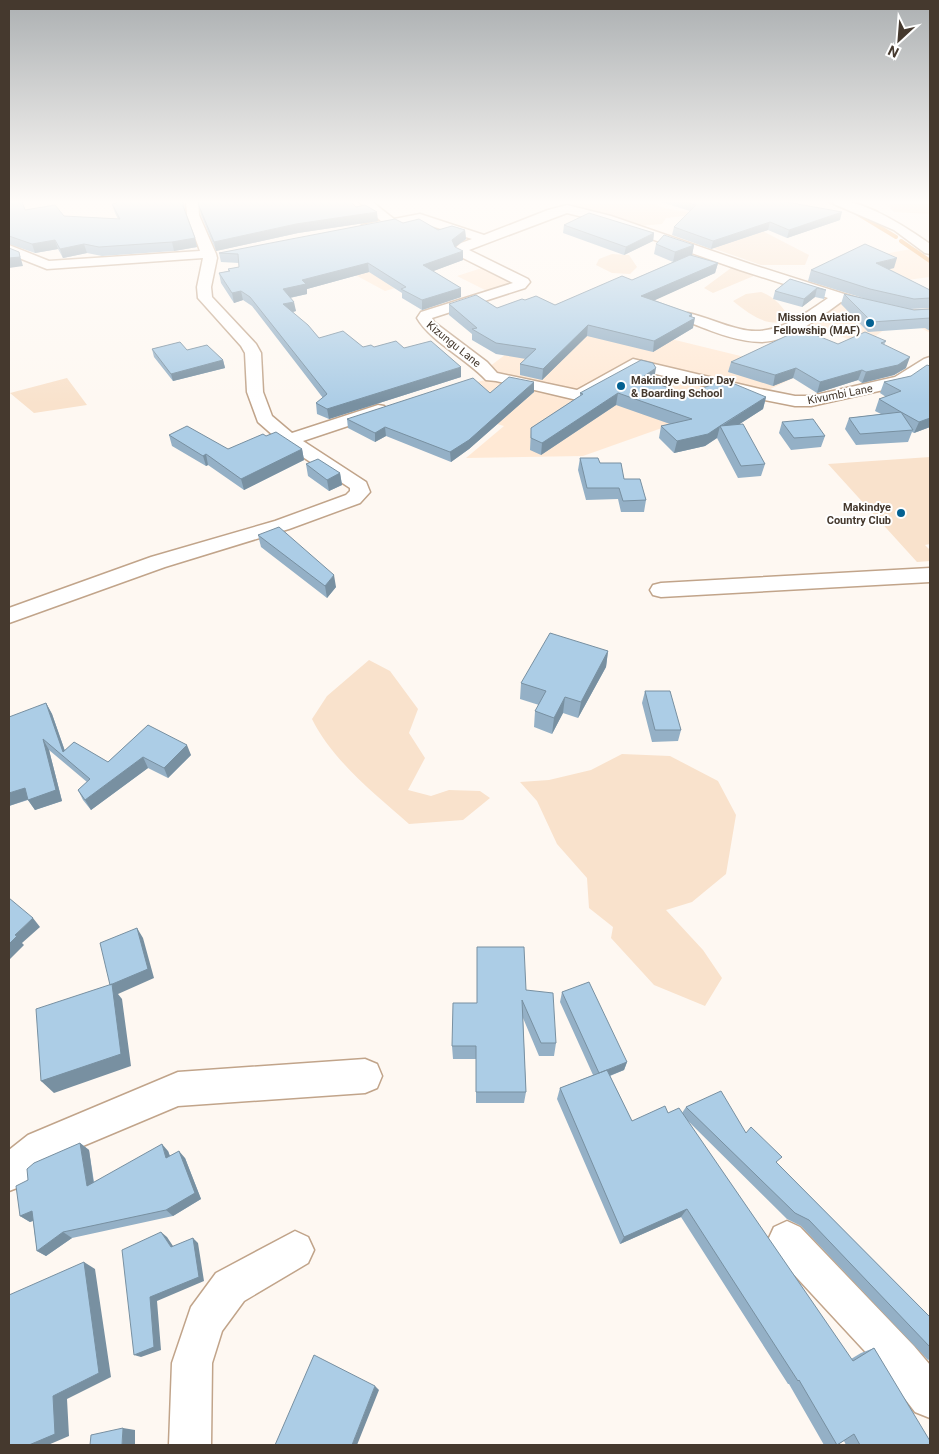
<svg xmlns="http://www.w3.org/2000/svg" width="939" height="1454" font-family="Roboto,sans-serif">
<rect width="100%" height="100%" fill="#fef8f2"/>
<path fill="#ffe9d5" d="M916,248L930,259V277L892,282L853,260Z
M405,256L440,275L385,291L348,271Z
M485,267L517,284L489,292L457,276Z
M835,298L930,315V333L902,317L863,345L801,320Z
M560,313L622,327L806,372L766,391L583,456L466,458L504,426L413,399L485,380V370Z"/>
<path fill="#f9e2cc" d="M567,201H648C667,212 690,212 712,213L666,218L662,224L640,226L569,204Z
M898,203L930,204V214L894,212L888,205Z
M755,227L809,255L805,265H761L692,241Z
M612,254L629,255L637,267L630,274L612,273L596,265L599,259Z
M731,268L756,275L713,293L704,288Z
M761,292C775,297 783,307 791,320C767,328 752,316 733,301L746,294Z
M67,378L87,405L34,413L10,393Z
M930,457V544L925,545L930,550V561L917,562L828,464Z
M369,660L390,671L418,709L409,733L425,758L408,790L431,796L449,790L480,791L490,798L463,820L409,824C375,794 332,760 312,719L327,696Z
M622,754L670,756L718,781L736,815L726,874L692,902L666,910L703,950L722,978L705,1006L654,985L611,938L613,927L589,908L587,878L557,844L537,801L520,782L549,780L591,770Z"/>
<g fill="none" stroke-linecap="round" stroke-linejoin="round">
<path stroke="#f2ab62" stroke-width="4" d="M828,201L842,207
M851,201L877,212
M858,214L896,237
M901,241L930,261"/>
<defs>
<path id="street" d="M186,201H198L199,215L216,254L217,258L211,287L212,297L256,344L261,353L263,392L272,416L292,433L378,405L384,406L387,410L384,414L303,441L366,482L370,492L360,503L289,529L165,567L9,623V608L151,557L275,521L346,495L350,491V488L283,444L258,422L247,392L245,353L241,346L198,298L197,287L203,258L47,269L9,254V245L49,261L200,251L187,215Z
M358,201H371L394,219L420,214L484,235L548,210L567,205L611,216L750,264L866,301L910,311L930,310V318L910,319L841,302C819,318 790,341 762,342C735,342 707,329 683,320L681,317L683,314L688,313C706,317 722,325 740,329C773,338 802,316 828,298L740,270L603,222L567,213L469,250L528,279L530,282L525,288L432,318L434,322L487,362L497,373L577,390L633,359L760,389L795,396H811L895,377L924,359L930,357V369L906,385L811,406H795L760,399L635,369L589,398L577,400L496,381L486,380C467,359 430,341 417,318L421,312L513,283L457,255L454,249L461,243L472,239L419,222L367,232L362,231L361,228L362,225L381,221Z
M832,201C862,198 906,227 930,244V254L925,253L894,230L834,204Z
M930,568V582L661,597L653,595L650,590L653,585L661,583Z
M365,1059L377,1064L382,1076L377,1088L365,1093L178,1106L52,1159L22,1186L9,1191V1150L28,1135L178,1072Z
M787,1221L800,1227L914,1346L930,1365V1418L915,1412L886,1374L774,1253L768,1240L774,1227Z
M295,1231L308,1237L314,1250L308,1263L244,1301L222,1331L212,1363L211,1445H169L172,1363L191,1307L216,1273Z"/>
</defs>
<use href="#street" stroke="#c1a48a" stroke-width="3"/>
<use href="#street" fill="#fff" fill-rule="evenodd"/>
</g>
<path fill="#94b0c6" d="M9,201L25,210L64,216L118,219L115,213L112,204L184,201L185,211L197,247L174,251L102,256L87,253L63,258L58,249L35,253L9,244Z
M658,201H782L840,220L787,238L768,230L711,249L672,235L674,227L690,211Z
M199,206L356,207L378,221L298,233L216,251L201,215Z
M403,223L438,230H465L466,239L455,247L463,260L433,271L461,288V297L422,310L402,298V293L369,272L307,289V294L290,298L296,311L293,312L319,338L363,347L404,348L461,377L329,419L317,414L316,403L323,398L252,306L243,300L234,303L221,283L219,273L228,271V269L239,267V263L221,262L219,253Z
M564,225L654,233L653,241L624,255L563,233Z
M656,244L694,245L692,255L718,263L715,273L654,300L692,314L693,328L653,352L587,336L542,380L520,375V364L526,359L496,354L472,340V334L449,315V304L497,308L525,300L555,305L632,280L682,258L673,262L654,254Z
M894,268L889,269L930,290V308L910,309L866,299L808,281L811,270Z
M790,279L826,290L824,299L815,297L802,307L773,299L775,291Z
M844,294L914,310L930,309V331L925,328L868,332L841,304Z
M886,341L884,345L906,368L894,375L862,383L858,380L817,393L793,378L773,386L728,372L731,362L838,344Z
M152,349L187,350L223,360L225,368L173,381L154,357Z
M911,376L930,427L914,433L912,432L908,442L856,445L845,429L849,418L881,414L875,411L879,399L886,397L880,393L884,382Z
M654,379L651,381L686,394L766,397L763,409L738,425L765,464L761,476L738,478L717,438L705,446L674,453L659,438L661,426L670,424L616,405L541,455L530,450L531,428L580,396V393Z
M534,392L469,449L451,462L386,436L375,442L348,428L347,419L490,393Z
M782,422L825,436L821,447L791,450L779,433Z
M169,435L228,449L266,436L302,449L304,460L244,490L208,465L206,466L172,446Z
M580,458L600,463L624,479L646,500L644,512H621L618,499L586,500L578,470Z
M306,464L340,473L342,485L329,491L308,476Z
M258,535L336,587L327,598L261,547Z
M608,651L606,667L578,718L563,713L552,734L534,727L535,711L539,705L520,699L521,683Z
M645,691L681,730L678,741L652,742L642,703Z
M46,703L52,714L65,751L108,762L148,725L191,755L168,778L148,768L91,810L83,800L78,790L87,782L49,750L62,801L35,810L28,800L9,806Z
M526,990L556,1043L554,1056H539L523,1018L526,1092L524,1103H476V1059H453L452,1046L477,1003Z
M562,992L627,1062L624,1070L610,1076L632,1121L668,1113H682L686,1107L746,1133L776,1162L930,1317V1359L928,1360L801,1226L787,1219L686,1119L851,1359L861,1353L874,1348L930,1445H846L844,1441L837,1445H824L789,1384H788L681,1217L620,1244L557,1099L560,1088L593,1075L560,1002Z
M80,1143L89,1150L94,1182L168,1151L170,1156L185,1158L201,1199L173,1216L72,1238L46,1256L37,1251L33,1221L30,1222L20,1216L28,1180Z"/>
<path fill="#7890a1" d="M377,212L378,221L298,233L216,251L214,242L296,224Z
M842,212L840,220L787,238L789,230Z
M770,222L768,230L711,249L713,241Z
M465,230L466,239L452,249V240Z
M654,233L653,241L624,255L626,247Z
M195,238L197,247L174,251L172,242Z
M55,240L58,249L35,253L32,244Z
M84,244L87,253L63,258L60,249Z
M694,245L692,255L673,262L675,252Z
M463,251V260L423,275V265Z
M19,252L23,266L9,268V258Z
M897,258L894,268L873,273L876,263Z
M368,263L369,272L307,289V294L284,299L283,289L302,280Z
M718,263L715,273L640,307L641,296Z
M461,288V297L422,310V300Z
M817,288L815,297L802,307L804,299Z
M241,291L243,300L234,303L232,293Z
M294,302L296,311L285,314L283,304Z
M692,314L691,320L695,318L693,328L653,352L654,341Z
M588,325L587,336L542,380L543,369Z
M910,357L906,368L894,375L862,383L866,372Z
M223,360L225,368L173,381L171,374Z
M461,367V377L329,419L327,409Z
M656,368L654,379L639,389L641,378Z
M796,368L793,378L773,386L775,375Z
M862,370L858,380L817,393L820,382Z
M534,382V392L469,449L451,462L450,452Z
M618,393L616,405L541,455L542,443Z
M766,397L763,409L724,434L720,427Z
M930,418V427L914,433L919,422Z
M720,426L717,438L705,446L674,453L677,441Z
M385,427L386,436L375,442V433Z
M302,449L304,460L244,490L241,479Z
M206,454L208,465L206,466L203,456Z
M340,473L342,485L329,491L327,480Z
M334,575L336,587L327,598L325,586Z
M608,651L606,667L578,718L581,702Z
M565,697L563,713L552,734L554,718Z
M46,703L52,714L68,760L63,752Z
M43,739L49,750L62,801L35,810L28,800Z
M187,745L191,755L168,778L164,768Z
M143,757L148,768L91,810L85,800Z
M25,788L32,798L9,806V793Z
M33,918L40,927L22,943L24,945L9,960V944L15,935Z
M137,928L143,938L154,978L118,994L122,999L131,1066L54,1093L41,1081L110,985Z
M627,1062L624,1070L596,1081L599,1073Z
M80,1143L89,1150L95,1193L87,1186Z
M162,1144L168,1151L173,1165L166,1158Z
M179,1151L185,1158L201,1199L173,1216L166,1210Z
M687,1209L681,1217L620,1244L624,1237Z
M32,1211L41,1217L30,1222L20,1216Z
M63,1232L72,1238L46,1256L37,1251Z
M161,1232L167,1237L177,1252L171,1247Z
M193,1238L198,1243L204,1281L157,1301L161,1350L141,1357L134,1355L150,1297Z
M84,1262L95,1269L111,1377L67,1399L69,1436L48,1445H29L53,1396Z
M375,1386L379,1390L357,1445H352Z
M123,1428L135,1430V1445H122Z"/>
<path fill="#accde6" stroke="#7890a1" d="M9,201H22L25,210L55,205L64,216L120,219L112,204L117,203L116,201H183V206L195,238L172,242L99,247L84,244L60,249L55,240L32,244L9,236Z
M198,201H350L356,207L365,205L377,212L296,224L214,242L199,206Z
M682,201H781L842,212L789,230L770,222L713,241L674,227L696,205Z
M589,213L654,233L626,247L564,225Z
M395,219L403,223L419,219L438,230L452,226L465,230L452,240L455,247L463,251L423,265L461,288L422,300L401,289L406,287L368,263L302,280L306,284L283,289L294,302L283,304L308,325L319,338L343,331L363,347L371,345L374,347L396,341L404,348L431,341L461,367L327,409L316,403L327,394L250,297L241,291L232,293L219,273L230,271L228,269L239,267L238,254L219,253Z
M664,235L694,245L675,252L656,244Z
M865,244L897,258L876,263L930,290V298L914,299L870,289L811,270Z
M9,248L19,252L20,257L9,258Z
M690,255L718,263L641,296L684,311L692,314L689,316L695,318L654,341L588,325L543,369L520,364L536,349L496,343L472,329L477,328L449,304L476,295L497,308L522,299L525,300L536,296L555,305L622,276L632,280Z
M790,279L826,290L817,288L804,299L775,291Z
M844,294L914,310L930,309V318L872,322Z
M801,329L838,344L865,332L886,341L881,343L910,357L898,365L866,372L862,370L820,382L796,368L775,375L731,362Z
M180,342L187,350L207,345L223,360L171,374L152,349Z
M641,360L653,363L656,368L641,378L686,394L725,380L766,397L720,426L743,424L765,464L741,466L720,426L708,434L677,441L661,426L692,419L618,393L542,443L531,438V428L583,394L580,393Z
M927,365L930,366V418L919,422L901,412L913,430L860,434L849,418L901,412L879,399L901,391L884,382L911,376Z
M509,377L534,382L469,440L450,452L385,427L375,433L347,419L473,378L490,393Z
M813,419L825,436L794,438L782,422Z
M187,426L228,449L263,434L266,436L276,432L302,449L241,479L206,454L203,456L169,435Z
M580,458H598L600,463H621L624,479H640L646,500L623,501L619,488H587Z
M318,459L340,473L327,480L306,464Z
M279,527L334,575L325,586L258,535Z
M550,633L608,651L581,702L565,697L554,718L535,711L546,691L521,683Z
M645,691H670L681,730H655Z
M46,703L63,752L74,742L108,762L148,725L187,745L164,768L143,757L85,800L78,790L90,779L43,739L56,790L28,800L25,788L9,793V717Z
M9,898L33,918L15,935L17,936L9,944Z
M137,928L148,969L110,985L100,943Z
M477,947H524L526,990L553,993L556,1043H541L522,1000L526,1092H476V1046H452L453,1003H477Z
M589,982L627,1062L599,1073L562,992Z
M112,984L121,1054L41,1081L36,1009Z
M607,1070L632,1121L665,1106L668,1113L679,1108L853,1361L874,1348L930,1441V1445H860L854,1434L837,1445L799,1380L798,1381L687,1209L624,1237L560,1088Z
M721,1091L746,1133L751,1127L782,1157L776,1162L930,1317V1347L809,1220L795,1213L686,1107Z
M80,1143L87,1186L162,1144L166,1158L179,1151L195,1193L166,1210L63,1232L37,1251L32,1211L20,1216L16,1186L28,1180L27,1169L34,1163Z
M161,1232L171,1247L193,1238L199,1277L150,1297L154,1347L134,1355L122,1250Z
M84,1262L99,1373L53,1396L55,1434L29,1445H9V1295Z
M314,1355L375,1386L352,1445H275Z
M123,1428L122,1445H90L91,1435Z"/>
<linearGradient id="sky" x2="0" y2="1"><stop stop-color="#acb0b2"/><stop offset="0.5" stop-color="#fffcf9"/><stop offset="1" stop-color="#fffcf9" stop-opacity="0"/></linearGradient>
<rect width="939" height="404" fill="url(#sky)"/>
<g fill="#046191" stroke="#fff" stroke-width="2">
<circle cx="870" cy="323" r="5"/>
<circle cx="621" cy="386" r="5"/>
<circle cx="901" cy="513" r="5"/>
</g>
<g text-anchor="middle" stroke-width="4" stroke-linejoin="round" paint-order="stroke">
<g font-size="11" font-weight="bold" fill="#45392e" stroke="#fff" text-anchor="end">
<text x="860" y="321">Mission Aviation<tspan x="860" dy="13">Fellowship (MAF)</tspan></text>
<text x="631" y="384" text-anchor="start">Makindye Junior Day<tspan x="631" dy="13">&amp; Boarding School</tspan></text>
<text x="891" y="511">Makindye<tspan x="891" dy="13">Country Club</tspan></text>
</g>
<g font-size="11" fill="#45392e" stroke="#fff">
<text transform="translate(454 344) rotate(39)" y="4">Kizungu Lane</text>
<text transform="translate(840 394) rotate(-11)" y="4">Kivumbi Lane</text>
</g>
</g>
<rect width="939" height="1454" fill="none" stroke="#45392e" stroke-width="20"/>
<g transform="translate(899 40) rotate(206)" stroke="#ffffff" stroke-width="4" paint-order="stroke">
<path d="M0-4L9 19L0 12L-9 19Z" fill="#45392e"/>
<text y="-8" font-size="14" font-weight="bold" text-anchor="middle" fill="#45392e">N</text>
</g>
</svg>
